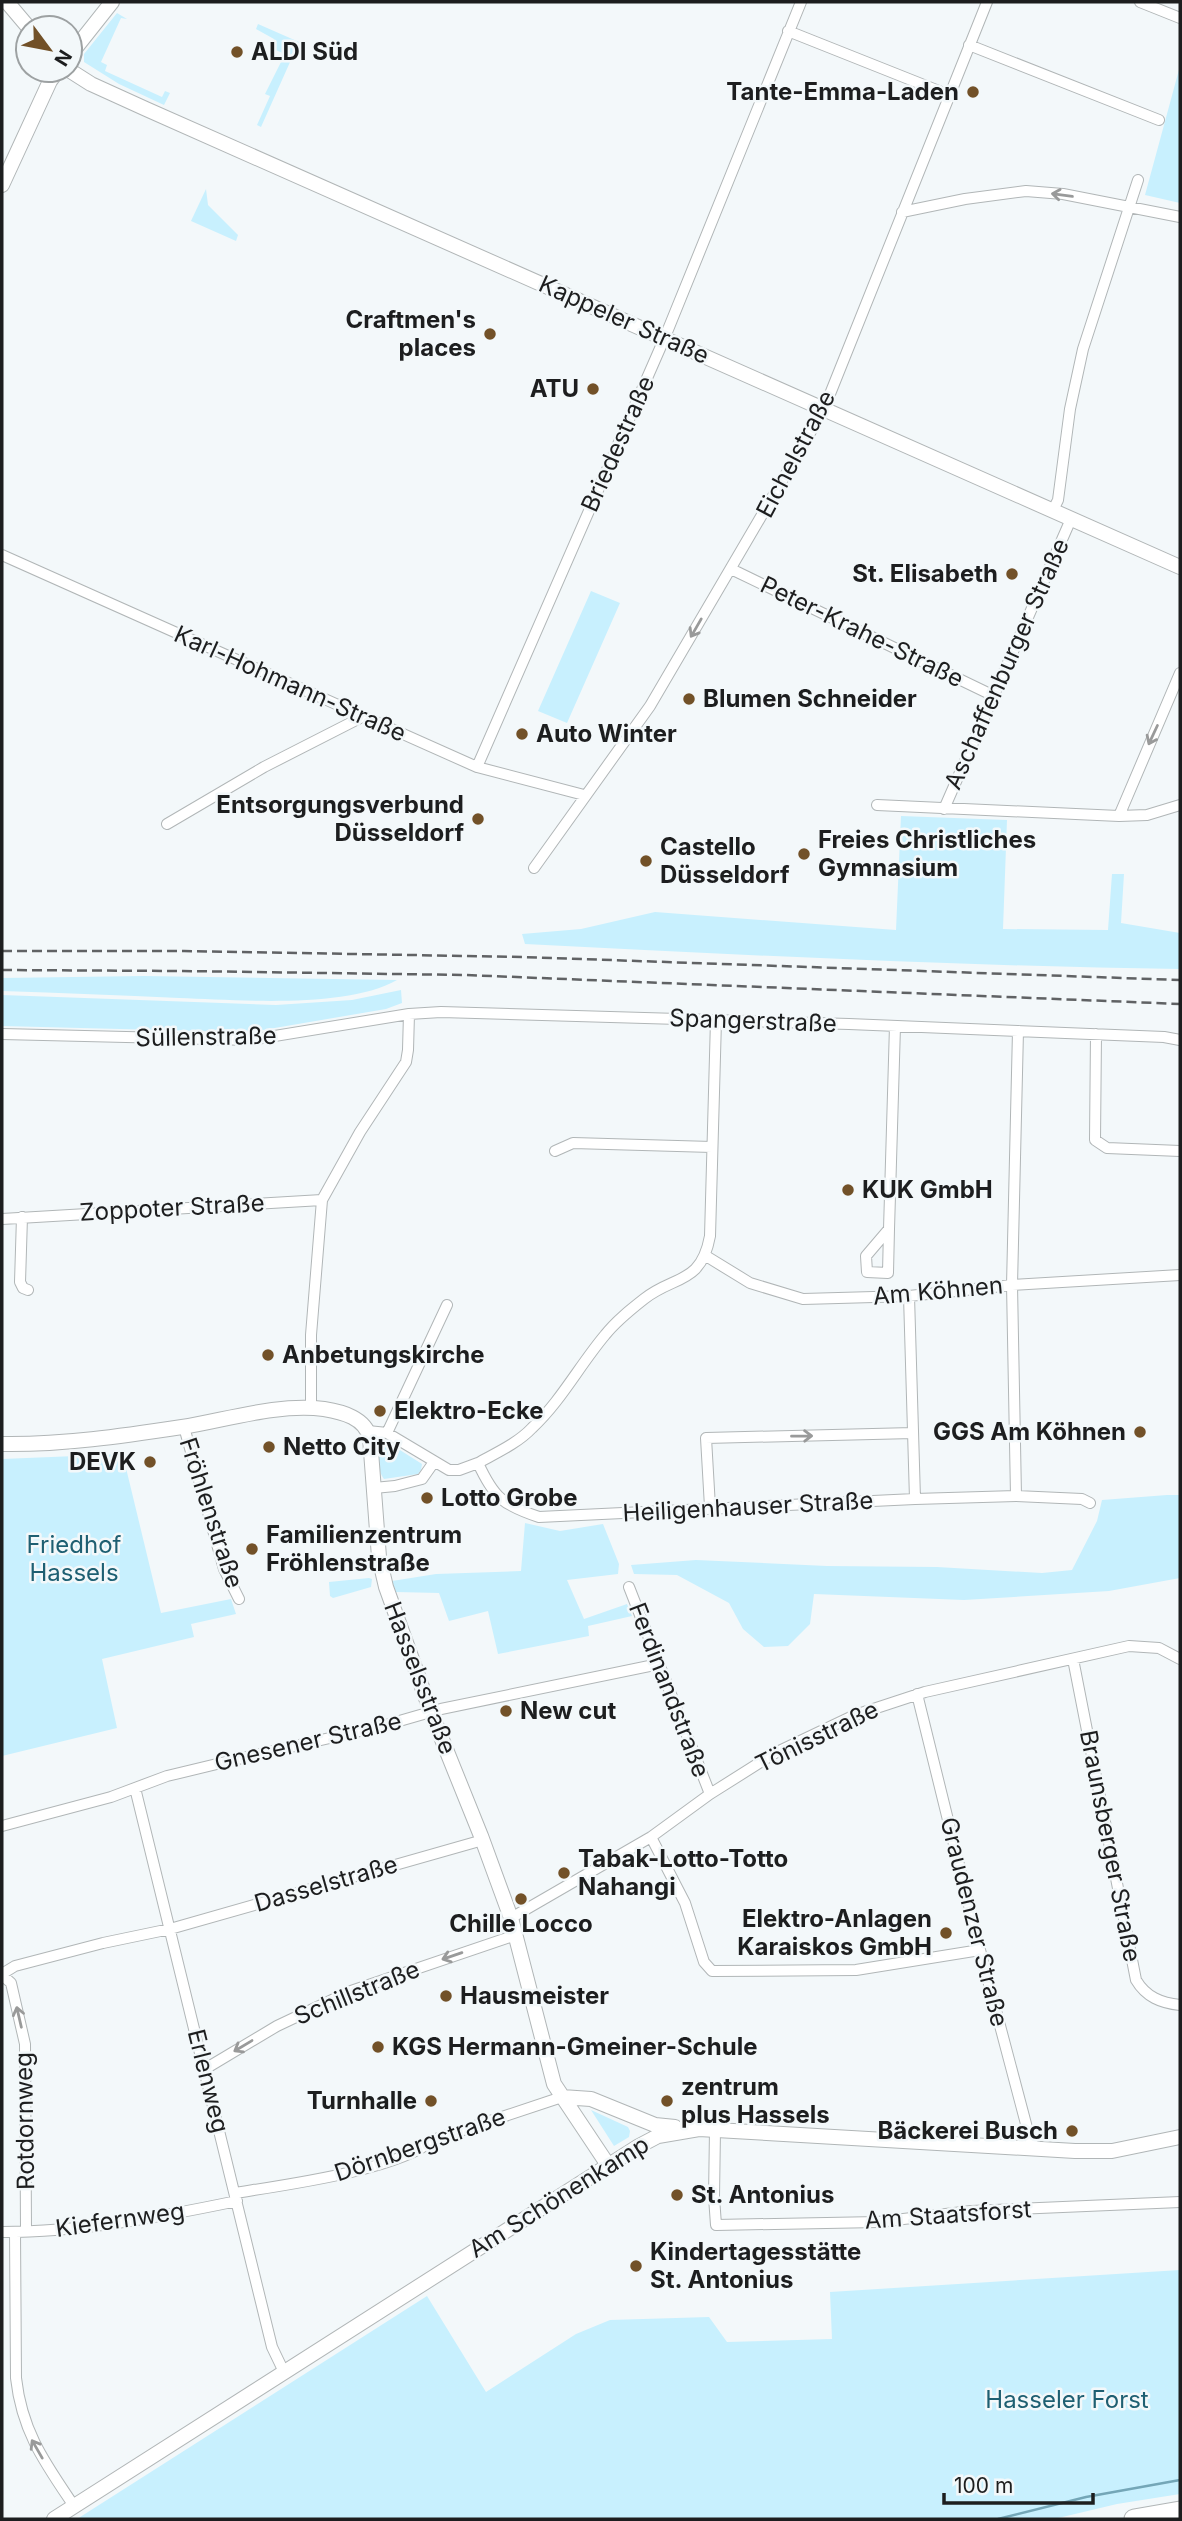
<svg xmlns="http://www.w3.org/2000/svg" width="1182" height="2521" font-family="Inter,sans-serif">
<rect width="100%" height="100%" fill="#f3f8fa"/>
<path fill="#c8f0fe" d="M117,13L127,19L121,18L101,62L107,65L105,71L162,97L165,91L170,93L164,105L119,84L84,62V54Z
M258,24L299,42L261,127L257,125L270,96L265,94L285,54L271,48L274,39L256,29Z
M1180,66V203L1145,195Z
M206,189L208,205L238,235L236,241L191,221Z
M591,591L620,603L567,723L538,711Z
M901,816L1007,820L1003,929L1108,930L1112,874H1124L1121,923L1180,933V969C962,966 743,955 525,944L522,934L581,929L655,912L896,930Z
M144,976L397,980C346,1009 239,1000 179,998C120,995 61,993 2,991V978Z
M401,990L402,1003L386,1009L257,1031L238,1032L2,1026V995L276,1005L352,1000Z
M387,1445H392L422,1464L421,1470L418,1474L384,1479C377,1470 376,1451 387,1445Z
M125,1454L126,1468L161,1613L231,1599L236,1614L191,1624L194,1637L102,1659L117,1728L2,1756V1459Z
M1167,1495H1180V1578L1109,1591L964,1600L814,1594L810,1624L788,1646L764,1647L743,1629L729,1603L677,1575L634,1574L631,1565L696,1560L827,1566L937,1567L1042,1573L1072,1570L1097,1521L1102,1500Z
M525,1523L560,1531L603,1524L619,1564L618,1574L567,1580L584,1619L627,1604L632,1616L588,1626L589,1636L498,1654L488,1611L449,1621L439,1593L396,1592L392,1581L436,1574L521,1571Z
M369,1578L372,1579L371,1587L333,1598L330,1596L329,1582Z
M591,2110L628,2127L630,2131L629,2137L614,2146Z
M1180,2270V2494L1117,2504L1054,2519H77L427,2296L486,2392L576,2334L610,2320L709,2317L727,2342L832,2339L830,2292Z"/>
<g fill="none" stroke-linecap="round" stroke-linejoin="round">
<path stroke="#74a6b7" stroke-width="2.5" d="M998,2519L1086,2497L1180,2480"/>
<defs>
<path id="street" d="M1140,2L1180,18
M788,31L949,95
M969,45L1159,120
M902,212L965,199L1026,191L1063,194L1180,217
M1053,510L1058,500L1070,409L1083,349L1138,180
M2,555L477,767L584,795
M731,569L992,695
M477,767L665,337L801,2
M877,805L1119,816L1147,815L1180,805
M944,809L1071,519
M1119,816L1180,673
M167,824L264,767L364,716
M534,868L650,706L824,409L987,2
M2,1034L250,1040L409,1014L441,1012L849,1024L1164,1037L1180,1040
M1096,1034L1095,1140L1107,1148L1180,1151
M555,1151L573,1143L712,1147
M22,1217L20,1282L23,1288L28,1290
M2,1219L322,1200
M889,1229L888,1273L867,1272L866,1256L889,1229L895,1026
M706,1256L750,1283L803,1299L909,1296L1012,1285L1180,1275
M909,1296L915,1499
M311,1408V1335L322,1200L360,1132L406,1062L408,1050L409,1014
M184,1427L224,1569L239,1599
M368,1431L387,1433L449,1470H459L478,1463C494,1498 503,1505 539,1517L915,1499L1016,1496L1082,1499L1090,1503
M387,1433L447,1305
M478,1463C496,1453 518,1443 532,1428C561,1401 579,1366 605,1335C616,1321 630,1310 644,1299C674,1275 701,1285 710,1236L716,1020
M374,1488L395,1486L422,1479L434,1462
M1016,1496L1012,1285L1018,1031
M710,1507L706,1438L913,1433
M629,1587L710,1794
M1073,1659L1136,1980C1146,1997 1161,2003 1180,2005
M917,1694L980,1950L1030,2139L1036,2149
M135,1788L272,2347L284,2372
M2,1826L111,1797L167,1776L221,1763L382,1726L441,1709L659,1664
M651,1837L685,1903L704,1962L712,1971L856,1970L980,1950
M511,1918L651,1837L710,1794L775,1753L855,1715L925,1692L1129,1646L1159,1648L1180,1659
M2,1974L15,1966L103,1943L170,1929L483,1840
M2,1975L11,1983L25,2044L26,2231
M205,2069L277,2026L351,1991L516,1935
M715,2130L714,2197L716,2225L878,2222L971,2211L1180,2202
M235,2193C284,2185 398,2170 433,2140L562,2097
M2,2232C81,2232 160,2217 237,2201
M15,2232L16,2378C22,2432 45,2463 74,2506"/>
<path id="secondary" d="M7,2L29,28
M70,55L112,2
M69,70L91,84L146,109L1180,567
M2,185L50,81L58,70
M2,1444C61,1445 123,1436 182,1427C226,1420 278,1403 324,1409C343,1412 365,1418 370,1438L379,1557L386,1587L431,1712L481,1836L511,1918L554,2084L608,2165
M562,2097L591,2099L655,2125L675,2127
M54,2519L639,2146L658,2136L699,2129L1075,2151H1112L1180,2137"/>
<path id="highway" d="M1134,2519L1180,2511"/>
</defs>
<use href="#street" stroke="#b1b6b7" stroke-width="12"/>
<use href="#secondary" stroke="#b1b6b7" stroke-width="16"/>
<use href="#highway" stroke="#b1b6b7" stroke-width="21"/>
<use href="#street" stroke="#fff" stroke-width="10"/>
<use href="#secondary" stroke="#fff" stroke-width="14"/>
<use href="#highway" stroke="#fff" stroke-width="19"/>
<path stroke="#606264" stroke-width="2.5" stroke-dasharray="10 5" stroke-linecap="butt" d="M2,951H184L523,957L1180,980
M2,970L183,971L466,975L1180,1004"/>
</g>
<defs><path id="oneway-shaft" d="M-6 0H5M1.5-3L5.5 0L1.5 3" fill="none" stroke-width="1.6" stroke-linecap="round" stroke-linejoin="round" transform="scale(1.75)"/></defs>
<g stroke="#999a9a">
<use href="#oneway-shaft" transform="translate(1062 195) rotate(-172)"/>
<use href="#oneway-shaft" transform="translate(696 628) rotate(120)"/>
<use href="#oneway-shaft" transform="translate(1153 735) rotate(115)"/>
<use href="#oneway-shaft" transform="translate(802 1436) rotate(-1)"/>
<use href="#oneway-shaft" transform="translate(452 1956) rotate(161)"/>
<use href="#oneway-shaft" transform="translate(19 2017) rotate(-103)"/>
<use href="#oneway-shaft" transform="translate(243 2046) rotate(149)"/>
<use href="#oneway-shaft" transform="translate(37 2449) rotate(-120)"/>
</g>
<g fill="#725128" stroke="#f3f8fa" stroke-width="2.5">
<circle cx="237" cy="52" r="7"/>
<circle cx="973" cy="92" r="7"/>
<circle cx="490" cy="334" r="7"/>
<circle cx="593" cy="389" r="7"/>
<circle cx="1012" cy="574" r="7"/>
<circle cx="689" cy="699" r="7"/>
<circle cx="522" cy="734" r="7"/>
<circle cx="478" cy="819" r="7"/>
<circle cx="804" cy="854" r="7"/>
<circle cx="646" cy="861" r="7"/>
<circle cx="848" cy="1190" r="7"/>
<circle cx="268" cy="1355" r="7"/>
<circle cx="380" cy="1411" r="7"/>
<circle cx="1140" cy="1432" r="7"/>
<circle cx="269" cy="1447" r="7"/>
<circle cx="150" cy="1462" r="7"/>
<circle cx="427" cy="1498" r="7"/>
<circle cx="252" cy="1549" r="7"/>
<circle cx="506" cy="1711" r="7"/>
<circle cx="564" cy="1873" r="7"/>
<circle cx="521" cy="1899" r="7"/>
<circle cx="946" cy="1933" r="7"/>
<circle cx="446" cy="1996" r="7"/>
<circle cx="378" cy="2047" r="7"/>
<circle cx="431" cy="2101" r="7"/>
<circle cx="667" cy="2101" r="7"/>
<circle cx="1072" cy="2131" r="7"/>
<circle cx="677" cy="2195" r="7"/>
<circle cx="636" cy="2266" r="7"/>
</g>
<g text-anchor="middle" stroke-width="5" stroke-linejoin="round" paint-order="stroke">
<g font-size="24" font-weight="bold" fill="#1d1e1f" stroke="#f3f8fa" text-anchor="start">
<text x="251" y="60">ALDI Süd</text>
<text x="959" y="100" text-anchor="end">Tante-Emma-Laden</text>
<text x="476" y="328" text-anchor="end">Craftmen's<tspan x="476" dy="28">places</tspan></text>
<text x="579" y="397" text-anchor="end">ATU</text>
<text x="998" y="582" text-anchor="end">St. Elisabeth</text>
<text x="703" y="707">Blumen Schneider</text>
<text x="536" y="742">Auto Winter</text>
<text x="464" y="813" text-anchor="end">Entsorgungsverbund<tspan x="464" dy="28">Düsseldorf</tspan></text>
<text x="818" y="848">Freies Christliches<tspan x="818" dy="28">Gymnasium</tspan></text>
<text x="660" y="855">Castello<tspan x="660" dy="28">Düsseldorf</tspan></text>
<text x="862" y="1198">KUK GmbH</text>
<text x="282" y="1363">Anbetungskirche</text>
<text x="394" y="1419">Elektro-Ecke</text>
<text x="1126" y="1440" text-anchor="end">GGS Am Köhnen</text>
<text x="283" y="1455">Netto City</text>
<text x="136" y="1470" text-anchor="end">DEVK</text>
<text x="441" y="1506">Lotto Grobe</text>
<text x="266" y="1543">Familienzentrum<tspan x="266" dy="28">Fröhlenstraße</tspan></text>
<text x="520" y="1719">New cut</text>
<text x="578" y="1867">Tabak-Lotto-Totto<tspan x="578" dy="28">Nahangi</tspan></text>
<text x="932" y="1927" text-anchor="end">Elektro-Anlagen<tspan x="932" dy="28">Karaiskos GmbH</tspan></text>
<text x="521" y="1932" text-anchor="middle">Chille Locco</text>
<text x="460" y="2004">Hausmeister</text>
<text x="392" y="2055">KGS Hermann-Gmeiner-Schule</text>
<text x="681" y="2095">zentrum<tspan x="681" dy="28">plus Hassels</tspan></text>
<text x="417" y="2109" text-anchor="end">Turnhalle</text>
<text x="1058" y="2139" text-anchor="end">Bäckerei Busch</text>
<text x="691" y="2203">St. Antonius</text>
<text x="650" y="2260">Kindertagesstätte<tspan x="650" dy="28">St. Antonius</tspan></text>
</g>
<g font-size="24" fill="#1d1e1f" stroke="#f3f8fa">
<text transform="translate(624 320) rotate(24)" y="8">Kappeler Straße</text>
<text transform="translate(618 444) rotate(-66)" y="8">Briedestraße</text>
<text transform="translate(796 454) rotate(-62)" y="8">Eichelstraße</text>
<text transform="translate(862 632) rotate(26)" y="8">Peter-Krahe-Straße</text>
<text transform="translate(1007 664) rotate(-66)" y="8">Aschaffenburger Straße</text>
<text transform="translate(290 684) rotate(24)" y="8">Karl-Hohmann-Straße</text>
<text transform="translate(753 1021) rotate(2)" y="8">Spangerstraße</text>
<text transform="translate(206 1037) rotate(-1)" y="8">Süllenstraße</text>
<text transform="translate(172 1208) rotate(-3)" y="8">Zoppoter Straße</text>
<text transform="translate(938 1291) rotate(-5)" y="8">Am Köhnen</text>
<text transform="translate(748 1507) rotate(-3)" y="8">Heiligenhauser Straße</text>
<text transform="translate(211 1513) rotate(72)" y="8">Fröhlenstraße</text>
<text transform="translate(420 1678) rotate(69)" y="8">Hasselsstraße</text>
<text transform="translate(669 1690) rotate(69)" y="8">Ferdinandstraße</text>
<text transform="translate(817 1737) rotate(-26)" y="8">Tönisstraße</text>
<text transform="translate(308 1742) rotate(-13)" y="8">Gnesener Straße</text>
<text transform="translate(1110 1846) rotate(79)" y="8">Braunsberger Straße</text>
<text transform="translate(326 1884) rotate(-16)" y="8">Dasselstraße</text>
<text transform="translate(974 1922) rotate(76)" y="8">Graudenzer Straße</text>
<text transform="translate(357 1993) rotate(-22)" y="8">Schillstraße</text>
<text transform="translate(208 2081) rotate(76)" y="8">Erlenweg</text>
<text transform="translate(25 2121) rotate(-91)" y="8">Rotdornweg</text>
<text transform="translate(420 2145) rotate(-19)" y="8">Dörnbergstraße</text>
<text transform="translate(559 2197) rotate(-32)" y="8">Am Schönenkamp</text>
<text transform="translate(948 2215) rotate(-4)" y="8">Am Staatsforst</text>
<text transform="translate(120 2220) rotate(-8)" y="8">Kiefernweg</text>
</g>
<g font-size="24" fill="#1e5f72" stroke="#f3f8fa">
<text x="74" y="1553">Friedhof<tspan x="74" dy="28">Hassels</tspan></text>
<text x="1067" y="2408">Hasseler Forst</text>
</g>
</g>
<rect width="1182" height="2521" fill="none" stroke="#1d1e1f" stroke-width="7"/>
<g transform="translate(49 49) rotate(122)"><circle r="33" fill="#f3f8fa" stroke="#9da1a2" stroke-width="2"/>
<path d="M0-5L12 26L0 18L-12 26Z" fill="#725128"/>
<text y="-10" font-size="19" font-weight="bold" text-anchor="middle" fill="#1d1e1f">N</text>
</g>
<path d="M944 2493v10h149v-10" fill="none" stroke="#1d1e1f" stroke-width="3.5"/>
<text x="954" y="2493" font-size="21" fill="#1d1e1f" stroke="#f3f8fa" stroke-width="5" paint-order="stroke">100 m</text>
</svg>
